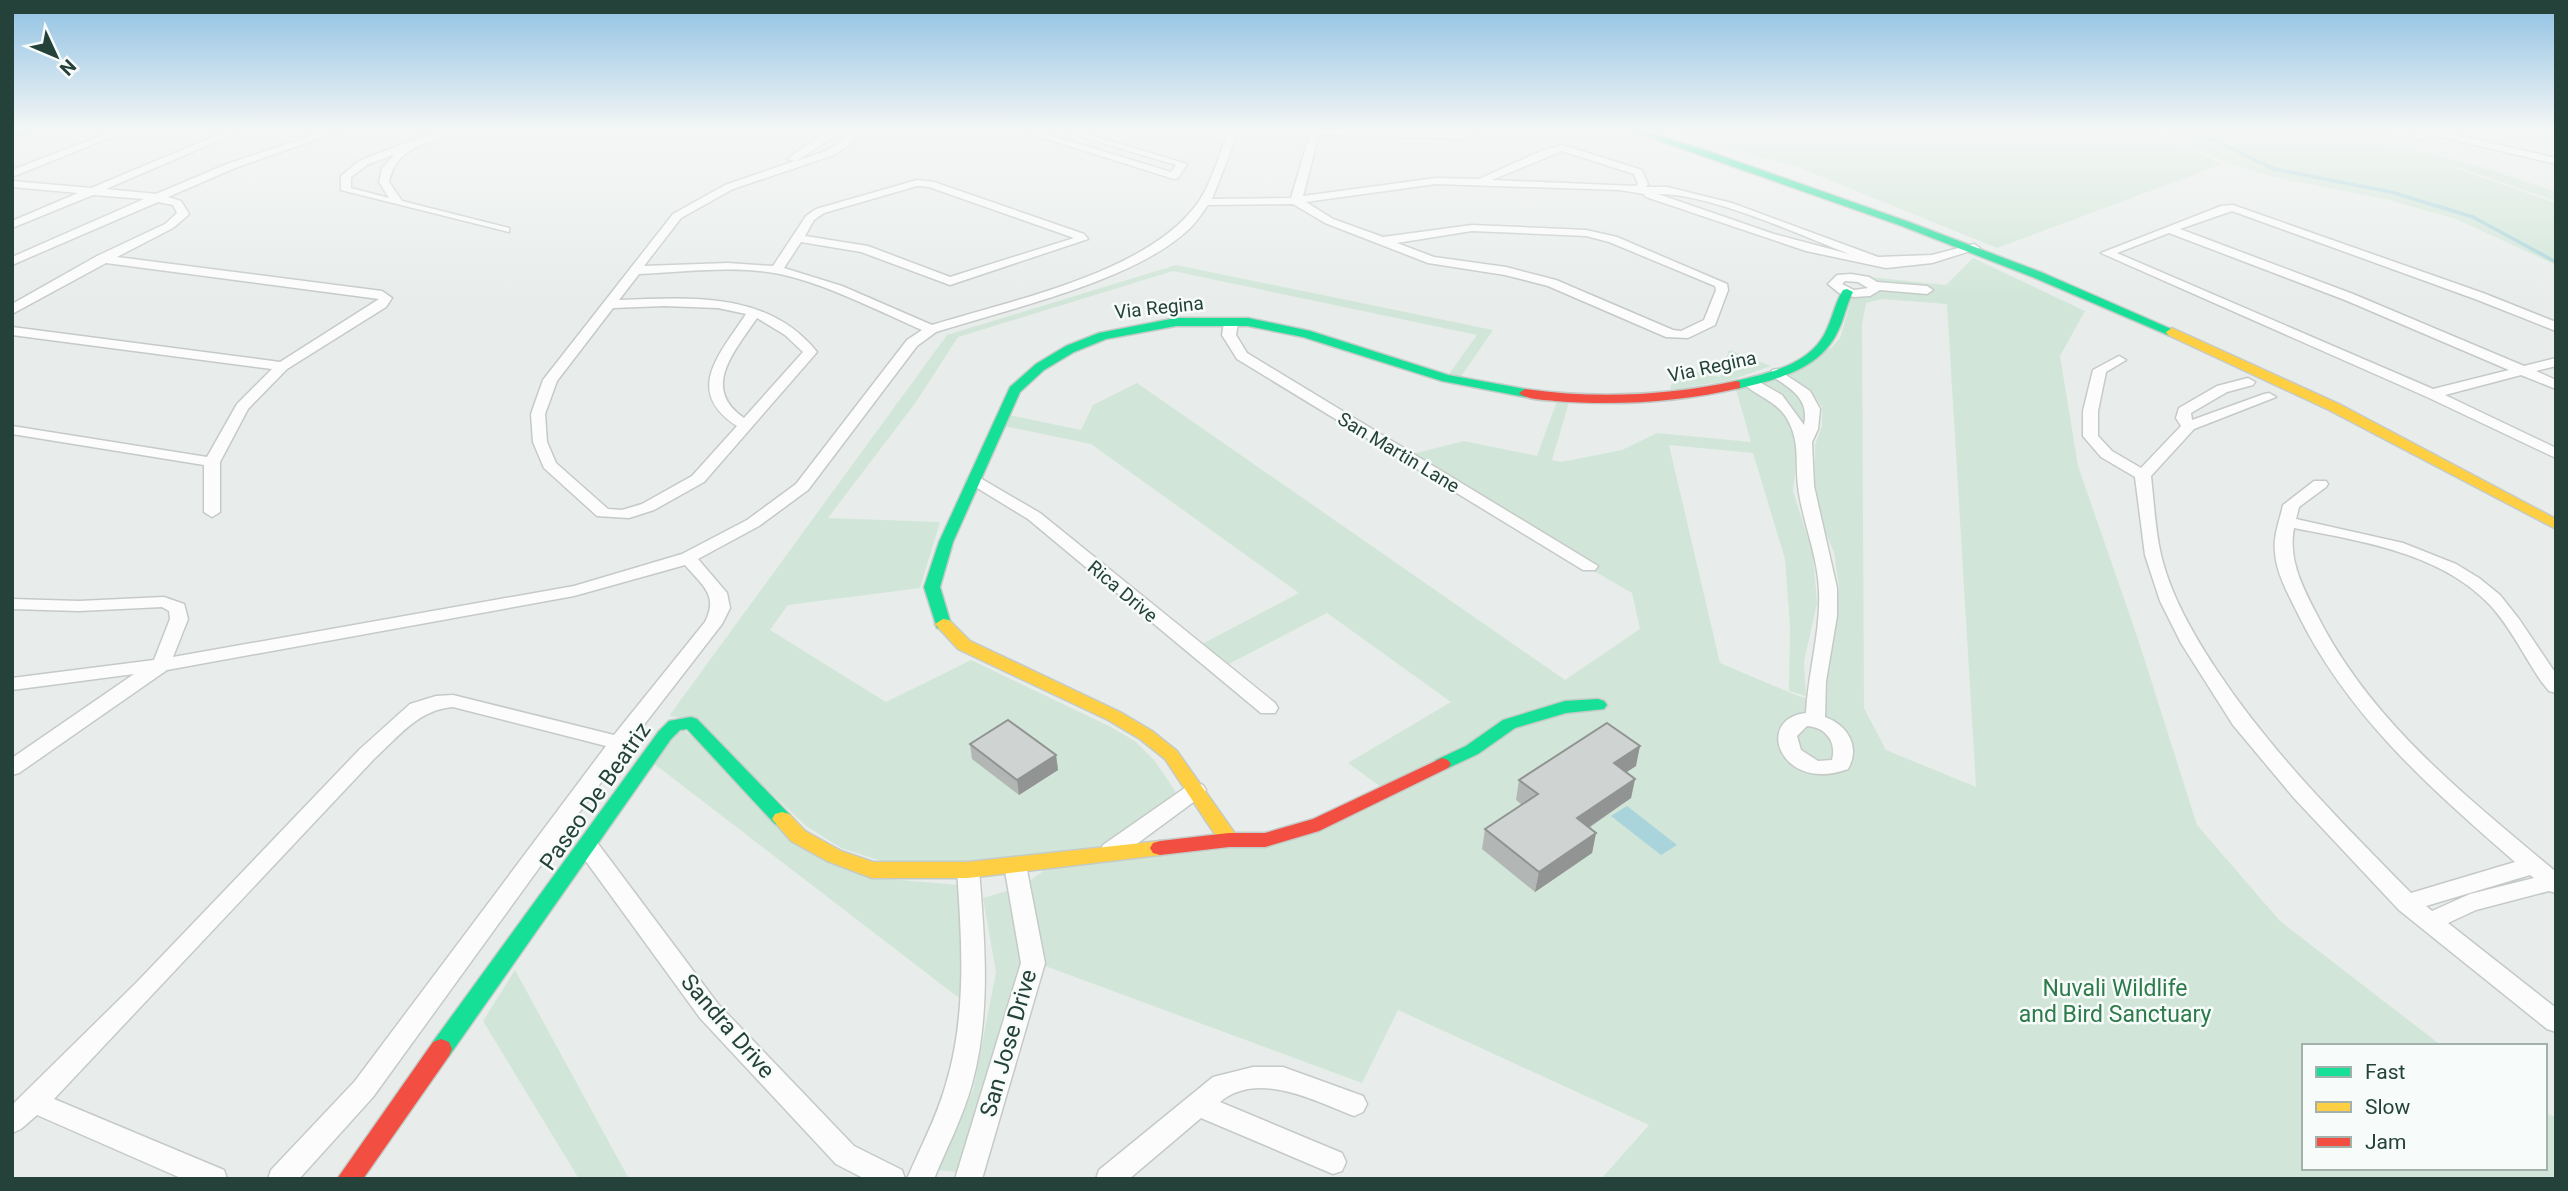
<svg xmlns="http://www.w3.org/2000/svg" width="2568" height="1191" font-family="Roboto,sans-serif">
<rect width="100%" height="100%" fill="#e8edeb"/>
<path fill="#d1e6d8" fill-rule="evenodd" d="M1659,130H2147L2222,164L1997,248L1798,167Z
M2156,130L2426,131L2417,136L2402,133L2381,143L2476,165L2556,192V201L2464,169L2449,166L2556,203V265L2456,219L2385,199L2274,177L2233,165Z
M1973,258L2085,311L2060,356L2078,466L2138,639L2197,825L2280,921L2442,1046H2304V1168H2545V1112L2556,1118V1179H1601L1649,1125L1398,1010L1362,1083L1037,963L1024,885L1046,869L1270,844L1392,795L1348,763L1451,702L1327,613L1225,666L1200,645L1299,593L1091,444L1004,426L1009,415L1081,430L1093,405L1137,383L1565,680L1640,629L1632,593L1594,571L1598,567L1412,454L1464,441L1537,456L1557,401L1569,402L1552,460L1561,462L1622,450L1657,433L1751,442L1736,390L1752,386L1772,400L1795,426L1797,455L1793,491L1813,554L1817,603L1804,662L1806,696L1789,691L1790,626L1785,559L1753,453L1669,445L1720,663L1798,696L1827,703L1828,651L1836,623L1839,588L1834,552L1822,525L1815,484V445L1822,426V407L1811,392L1786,372L1832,347L1840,338L1853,294L1881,287L1876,280L1869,277L1946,285ZM1882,299L1947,304L1976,787L1886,750L1864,708L1862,324L1866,303Z
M1176,265L1493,330L1460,378L1449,374L1477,335L1173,271L958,337L916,402L828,518L940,522L920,588L788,605L770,630L886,702L971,660L1113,728L1136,742L1154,760L1176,792L1107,845L973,861H881L841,848L806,826L694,720L669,716L947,335Z
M1729,350L1771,366L1731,380L1670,390L1676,368L1720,377Z
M1778,378L1808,403L1807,432L1796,411L1764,383Z
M681,728L865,877L959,885L966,933L959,998L653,763Z
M1007,891L1021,966L959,1172L937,1170L973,1090L996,972L983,898Z
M515,970L629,1179H579L483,1021Z"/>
<path fill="#a9d4db" d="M1627,806L1677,845L1661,855L1611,816Z"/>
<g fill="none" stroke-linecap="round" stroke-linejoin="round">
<path stroke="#a9d4db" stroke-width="3.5" d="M2193,130L2274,169L2391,192L2473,217L2556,262"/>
<defs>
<path id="street" d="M116,130H129L12,177V170Z
M230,130H243L106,189L156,194L227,164L329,130H343L235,168L168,197L181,201L189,214L187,216L173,228L117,257L382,291L392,298L386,307L287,369L248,409L220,462V512L212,517L204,512V465L12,434V426L207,457L237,404L272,369L12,335V327L280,362L379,299L106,263L12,314V304L97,256L165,224L177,213L173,205L158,202L12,265V257L144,199L93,195L12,228V221L78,193L12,187V181L91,188Z
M439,130H452C427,148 397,144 389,182L402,201L509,228V232L341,190V176L359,161ZM395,154L382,168L379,182L389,198L351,188V177L367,165Z
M828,130H838L835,136L796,161C814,155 841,150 847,130H857L853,142L834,155L733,189L681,218L644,266L728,263L773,266L806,216L816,209L917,180L934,182L1084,234L1088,239L950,285L861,252L801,242L784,268L842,286L932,325C1012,300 1147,273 1197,204C1212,184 1219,153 1229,130H1239L1212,199L1291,198L1311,130L1459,133L1484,130L1460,139L1319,134L1303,196L1436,178L1479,179L1539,152L1562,145L1642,170L1648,184L1646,187H1667L1732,203L1878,257L1932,255L1974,244L1980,248L1932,263L1886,268L1806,251L1646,197L1644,194L1620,190L1436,184L1306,202L1333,219L1383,237L1472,225L1586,230L1617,237L1727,284L1728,290L1715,325L1688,338L1666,337L1548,286L1505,275L1428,263L1325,223L1293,204L1208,205C1202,213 1196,223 1188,230C1134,281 1008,309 936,332L917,346L808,490L759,526L698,559L727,593L730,608L722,624L626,748L373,1097L299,1179H268L271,1170L355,1081L606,746L453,707C419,709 398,737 374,759L54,1099L224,1170L227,1179H183L37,1115L21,1129L12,1133V1105L136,983L360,749L410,704L436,696L453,695L614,735L705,622C719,595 702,585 685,565L574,596L167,670L19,773L12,775V758L134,674L12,690V678L154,660L170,619L169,611L162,607L79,611L12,609V599L79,601L164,597L184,604L188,619L173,657L574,586L682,554L747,520L796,484L907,340L922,330C876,310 829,285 780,274C734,265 685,272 639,274L619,300C690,298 767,290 817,352L704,482L654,510L629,518L597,516L544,468L533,442L531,414L543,380L673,214L725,185L795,161L787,159ZM1562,151L1634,174L1638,184L1636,186L1492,180ZM917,186L929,187L1074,238L950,277L868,246L805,236L814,220L824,213ZM1658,194C1708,193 1800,235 1849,254L1774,234ZM1472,231L1586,236L1609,242L1715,286L1716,290L1704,320L1681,331L1673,330L1556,280L1506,267L1434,257L1397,243ZM664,306L718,308L746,314C720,354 683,391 737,426L692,476L642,504L622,510L608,509L556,463L547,442L545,414L557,381L613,308ZM757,318L785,335L803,352L744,418C700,388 735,351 757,318Z
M1018,130H1033L1171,172L1176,165L1059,130H1074L1187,164L1178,178L1174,179Z
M2422,130H2435L2556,158V164L2429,134L2423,139H2415V135Z
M2233,205L2483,293L2556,322V331L2475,299L2232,211L2180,229L2353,294L2524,366L2556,358V366L2536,371L2556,380V389L2521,375L2445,395L2556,448V458L2427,397L2101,253L2221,206ZM2169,233L2345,300L2509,370L2433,389L2117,253Z
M1851,274L1869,277L1877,282L1927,286L1933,290L1927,294L1880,290L1870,296L1854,297L1839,293L1828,284L1837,275ZM1845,281L1858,282L1868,288L1854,290L1842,284Z
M1231,319L1238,323L1236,335L1247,353L1598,566L1595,570H1583L1237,359L1222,335L1224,323Z
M2119,356L2126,360L2106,372L2098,411V436L2112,451L2141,468L2181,426L2176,418L2179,408L2217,386L2248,378L2255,382L2253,385L2227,392L2191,413L2192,420L2264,394L2269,393L2276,397L2194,429L2151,476C2154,502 2155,529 2161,555C2171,596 2193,634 2216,669C2271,752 2341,822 2411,893L2515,862C2430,788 2347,715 2297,612C2288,594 2276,572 2275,552C2273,536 2280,520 2283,505L2314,481H2326L2328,484L2326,487L2299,507L2296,519L2403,543L2456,564L2479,578L2500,595L2519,619L2556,674V693L2549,691L2541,681C2524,656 2511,628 2490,605C2441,553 2361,541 2294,528C2288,559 2302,586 2316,613C2370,722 2466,796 2556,872V893L2549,891L2476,910L2448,923L2556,1008V1032L2547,1029L2399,910L2294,798L2233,725L2181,643L2160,601L2145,555L2135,477L2101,457L2083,436V411L2093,370ZM2530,875L2534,878L2470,894L2432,911L2426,906Z
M1777,369L1810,391L1820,409L1818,429L1812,442L1814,486L1837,588V616L1826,681L1825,717C1847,725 1861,746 1848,769C1781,794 1753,719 1806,713C1808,672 1821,631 1819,591C1818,555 1802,521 1798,486C1795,458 1801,439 1784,414C1772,399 1754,395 1742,382L1749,378L1754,379L1782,395L1804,425C1810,399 1791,389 1772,376V370ZM1807,726C1825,727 1837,741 1832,760L1818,761L1801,750L1797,736Z
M975,475L1040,513L1275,703L1278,708L1275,713H1261L1028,519L969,483L967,480Z
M1196,783L1203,785L1206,790L1203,795L1119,857L1111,859L1103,857L1100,851L1103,845L1189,785Z
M588,839L596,841L718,1004L854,1146L902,1170L905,1179H865L836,1164L700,1018L580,853L577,847L580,841Z
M1015,857L1023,859L1026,865L1045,963L982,1179H955L1021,963L1004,865L1007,859Z
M968,862L976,864L979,870C985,941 991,1015 972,1084C963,1117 947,1147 934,1179H907C920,1148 937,1117 946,1084C967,1015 962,941 957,870L960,864Z
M1253,1067H1283L1363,1096L1367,1104L1363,1112L1354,1116C1315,1101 1258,1070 1220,1102L1342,1153L1346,1162L1342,1171L1333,1174L1201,1118L1129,1179H1096L1099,1170L1213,1077Z"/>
<path id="fast" d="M23,130H37L12,138V132Z
M1629,130H1641L1705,150L1909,222L2043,273L2178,332L2172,336L2168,335L2035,278L1902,226Z
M1847,289L1853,292C1846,305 1844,320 1837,333C1818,371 1774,380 1736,389L1732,388V382C1765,374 1810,366 1826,331C1833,317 1835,303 1843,290Z
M1176,318H1248L1310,331L1448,375L1525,389L1531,393L1525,397L1442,381L1303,337L1248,326H1176L1106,339L1074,352L1044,370L1020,392L953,542L940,587L951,624L949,628H937L924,587L939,542L1010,387L1036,364L1066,346L1099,333Z
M1598,699L1604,701L1607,705L1604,709L1566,713L1515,728L1478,754L1448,768H1436L1433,764L1436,760L1466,746L1503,720L1565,701Z
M691,717L697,719L789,814L792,819L789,824L782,826L775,824L687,729L680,730L671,739L449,1056L441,1059L433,1056L430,1049L433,1042L659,731L669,721Z"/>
<path id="slow" d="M2172,328L2339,404L2556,519V529L2329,410L2168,335L2166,332Z
M943,619L949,620L970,641L1120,712L1152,731L1177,751L1236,835L1239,840L1236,845L1229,847L1222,845L1165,759L1140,739L1108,720L958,649L935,624Z
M782,812L789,814L805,831L841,851L873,862H968L1160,841L1167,843L1170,848L1167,853L1160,855L968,878H872L827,861L791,841L772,819L775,814Z"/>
<path id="jam" d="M1736,381L1740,382V388C1680,402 1617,406 1555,401C1544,400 1527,400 1519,393L1525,389C1596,399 1665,396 1736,381Z
M1442,758L1448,760L1451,764L1448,768L1319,831L1265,847H1229L1160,855L1153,853L1150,848L1153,843L1160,841L1229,833H1265L1313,819Z
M441,1039L449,1042L452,1049L449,1056L363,1179H337L433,1042Z"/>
</defs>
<use href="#street" stroke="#c5cac8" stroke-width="3"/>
<use href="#fast" stroke="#c3cbc8" stroke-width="3"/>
<use href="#slow" stroke="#c3cbc8" stroke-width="3"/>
<use href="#jam" stroke="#c3cbc8" stroke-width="3"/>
<use href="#street" fill="#fcfcfc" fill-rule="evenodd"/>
<use href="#fast" fill="#16e098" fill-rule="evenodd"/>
<use href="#slow" fill="#ffcf43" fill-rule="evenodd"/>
<use href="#jam" fill="#f24e42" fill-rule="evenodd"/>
</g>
<path fill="#b2b6b5" d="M970,744L1056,755L1058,770L1019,795L972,759Z
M1636,766L1626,772L1635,779L1631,798L1589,828L1596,833L1592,853L1535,892L1482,849L1485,829L1522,805L1516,800L1519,780Z"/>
<path fill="#919493" d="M1640,746L1636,766L1610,783L1614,763Z
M1056,755L1058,770L1019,795L1017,780Z
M1635,779L1631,798L1573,838L1577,818Z
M1596,833L1592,853L1535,892L1539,872Z"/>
<path fill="#cfd4d2" stroke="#919493" stroke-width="2" d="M1008,720L1056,755L1017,780L970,744Z
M1607,723L1640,746L1614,763L1635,779L1577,818L1596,833L1539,872L1485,829L1538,794L1519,780Z"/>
<linearGradient id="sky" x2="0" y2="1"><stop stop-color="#8fc1e3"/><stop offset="0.44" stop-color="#f5f7f6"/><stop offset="1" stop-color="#f5f7f6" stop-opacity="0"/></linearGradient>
<rect width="2568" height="297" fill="url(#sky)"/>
<g text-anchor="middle" stroke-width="5" stroke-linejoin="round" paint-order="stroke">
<g font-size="19" fill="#24423a" stroke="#f7fbf9">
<text transform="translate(1159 307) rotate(-6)" y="7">Via Regina</text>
<text transform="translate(1712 366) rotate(-12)" y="7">Via Regina</text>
<text transform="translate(1399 452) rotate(31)" y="7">San Martin Lane</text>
<text transform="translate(1123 591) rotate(40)" y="7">Rica Drive</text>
</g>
<g font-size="23" fill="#24423a" stroke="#f7fbf9">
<text transform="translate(595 796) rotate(-55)" y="8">Paseo De Beatriz</text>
<text transform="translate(728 1026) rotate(49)" y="8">Sandra Drive</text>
<text transform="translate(1008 1043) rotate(-74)" y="8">San Jose Drive</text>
</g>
<g font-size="23" fill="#2d7a4b" stroke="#f7fbf9">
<text x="2115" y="996">Nuvali Wildlife<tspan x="2115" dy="26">and Bird Sanctuary</tspan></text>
</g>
</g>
<rect width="2568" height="1191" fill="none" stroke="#24423a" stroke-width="28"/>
<rect x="2302" y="1044" width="245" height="126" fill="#f7fbf9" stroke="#a3b1ad" stroke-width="2"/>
<rect x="2316" y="1067" width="35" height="10" fill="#16e098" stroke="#a3b1ad" stroke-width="2"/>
<text x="2365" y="1079" font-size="21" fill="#24423a">Fast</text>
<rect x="2316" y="1102" width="35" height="10" fill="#ffcf43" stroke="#a3b1ad" stroke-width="2"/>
<text x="2365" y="1114" font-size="21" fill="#24423a">Slow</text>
<rect x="2316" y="1137" width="35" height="10" fill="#f24e42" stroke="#a3b1ad" stroke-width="2"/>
<text x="2365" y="1149" font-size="21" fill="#24423a">Jam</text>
<g transform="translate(56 56) rotate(134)" stroke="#f7fbf9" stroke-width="5" paint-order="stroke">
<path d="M0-5L12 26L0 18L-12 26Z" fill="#24423a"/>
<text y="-10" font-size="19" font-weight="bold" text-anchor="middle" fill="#24423a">N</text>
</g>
</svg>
